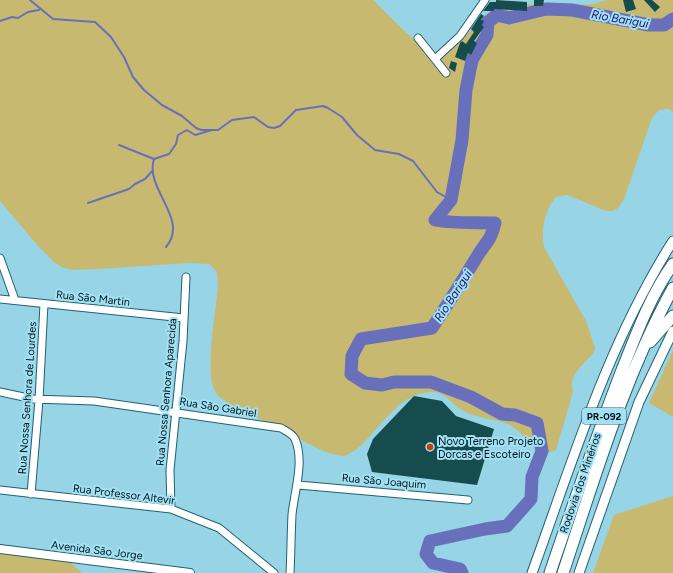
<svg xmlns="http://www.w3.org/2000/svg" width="673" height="573" font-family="Figtree,sans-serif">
<rect width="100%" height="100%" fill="#96d4e6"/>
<path fill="#c8b971" d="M0,0H373C386,12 416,45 431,51C450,60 473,25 487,14C495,8 502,5 512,4L574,5L593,4L607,0H673V111L668,109L659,110L652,118L624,199L618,208L613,211H606L567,195L556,197C544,212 541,229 544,247L586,321L595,348L594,352C585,364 567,375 573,392L556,450L545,454C531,449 526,436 513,427C498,417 478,420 462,410C451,404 446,392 432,392C392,391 370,451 343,456C338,456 331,453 325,452L228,403C224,400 217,396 215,391C204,373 217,307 218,283L217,272L209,264L189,263L98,269L73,270L62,267L55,263L38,246L0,201Z
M673,350V417L649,403Z
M673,496V573H593L614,515Z
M0,548L69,561L82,573H0Z"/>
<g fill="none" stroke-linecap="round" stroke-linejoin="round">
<path stroke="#6870bb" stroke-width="2" d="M30,0L53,19L95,22L111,37L124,57L133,77L144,90L162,105L182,116L196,128L201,130H218L232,120L254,117L268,127L274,128L280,126L296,110L323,106L328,108L342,117L357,135L375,150L399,154L413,161L437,192L451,200
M0,21L12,17L18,18L28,12L39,10
M119,145L154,159L169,154L176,144L178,135L187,130L195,135L212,130
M154,159C144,189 190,219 166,247
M88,203L129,189L135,184L145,179L153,170"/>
<path stroke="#6870bb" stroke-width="13" d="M462,573L460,569L433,563L426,554L430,541L485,529L507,526L531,499L532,477L542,451L537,423L515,415L502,414L471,397L431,382H394L382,385L365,383L351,374L352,356L361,339L432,328C448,304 463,280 478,255C487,241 491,240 495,223C475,222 455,224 435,220L451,200L462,140L466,90L472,60L487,35L488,22L497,15L509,18L546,9L572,10L649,25H664L673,19"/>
</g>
<path fill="#174c4e" d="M496,0L527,2V11L494,9V11H483L490,2H496Z
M534,0H544L543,6H534Z
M623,0H633L636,9L626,12Z
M644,0H652L660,7L655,12Z
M481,14L484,16L481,20L484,21L482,25L484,27L474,41L477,43L471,55L468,53L465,61L455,57L460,43L462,41L466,44L474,32L471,29Z
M451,61L457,63L455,72L449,68Z
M414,396L442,401L456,416L494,429L477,485L372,472L367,454L373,439Z"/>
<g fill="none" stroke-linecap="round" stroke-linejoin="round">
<defs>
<path id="minor" d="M418,38L446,73
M435,59L460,36L485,0
M0,258L15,300
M0,299L184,318
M0,392L33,399L94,401L281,428C286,431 293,434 295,439C305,461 294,493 292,515C291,534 291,554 290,573
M298,485L468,500
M0,490L171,509L219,528L274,573
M31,494L39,400L44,304
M171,509L170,470L183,341L186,277"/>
<path id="tertiary" d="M0,549L190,573"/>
<path id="secondary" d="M532,573C573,460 608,343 673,241
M579,573L639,402L673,331"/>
<path id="primary" d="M650,342L673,316
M550,573C573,505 596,437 622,370C636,335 650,296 673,264
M563,573C595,477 624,377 673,288"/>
</defs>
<use href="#minor" stroke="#216171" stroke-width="9"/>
<use href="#tertiary" stroke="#216171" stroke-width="10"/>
<use href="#secondary" stroke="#216171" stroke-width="11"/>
<use href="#primary" stroke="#216171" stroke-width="13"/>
<use href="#minor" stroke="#fff" stroke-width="7"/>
<use href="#tertiary" stroke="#fff" stroke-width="8"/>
<use href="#secondary" stroke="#fff" stroke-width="9"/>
<use href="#primary" stroke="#fff" stroke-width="11"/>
</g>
<circle fill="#c63f09" stroke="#a2e1f4" stroke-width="1.5" cx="430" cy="447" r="4"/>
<g text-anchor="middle" stroke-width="4" stroke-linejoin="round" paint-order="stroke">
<rect fill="#a2e1f4" stroke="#31515b" stroke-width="1" x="582" y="408" width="44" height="16" rx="3"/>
<g font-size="10" font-weight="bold" fill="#001319">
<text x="604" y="420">PR-092</text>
</g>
<g font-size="11" fill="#001319" stroke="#a2e1f4">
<text transform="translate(93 298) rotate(6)" y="4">Rua São Martin</text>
<text transform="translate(166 392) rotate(-85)" y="4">Rua Nossa Senhora Aparecida</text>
<text transform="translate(27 398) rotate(-86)" y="4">Rua Nossa Senhora de Lourdes</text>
<text transform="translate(218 407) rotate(9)" y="4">Rua São Gabriel</text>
<text transform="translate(384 481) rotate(5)" y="4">Rua São Joaquim</text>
<text transform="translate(580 483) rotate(-71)" y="4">Rodovia dos Minérios</text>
<text transform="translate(124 494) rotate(7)" y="4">Rua Professor Altevir</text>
<text transform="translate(97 550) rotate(7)" y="4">Avenida São Jorge</text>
</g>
<g font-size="11" fill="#001319" stroke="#a2e1f4" text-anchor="start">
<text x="438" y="445">Novo Terreno Projeto<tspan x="438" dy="13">Dorcas e Escoteiro</tspan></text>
</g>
<g font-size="12" font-style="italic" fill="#20136e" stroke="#a2e1f4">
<text transform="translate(620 19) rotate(10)" y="4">Rio Barigui</text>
<text transform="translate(453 296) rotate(-57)" y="4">Rio Barigui</text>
</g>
</g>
</svg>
